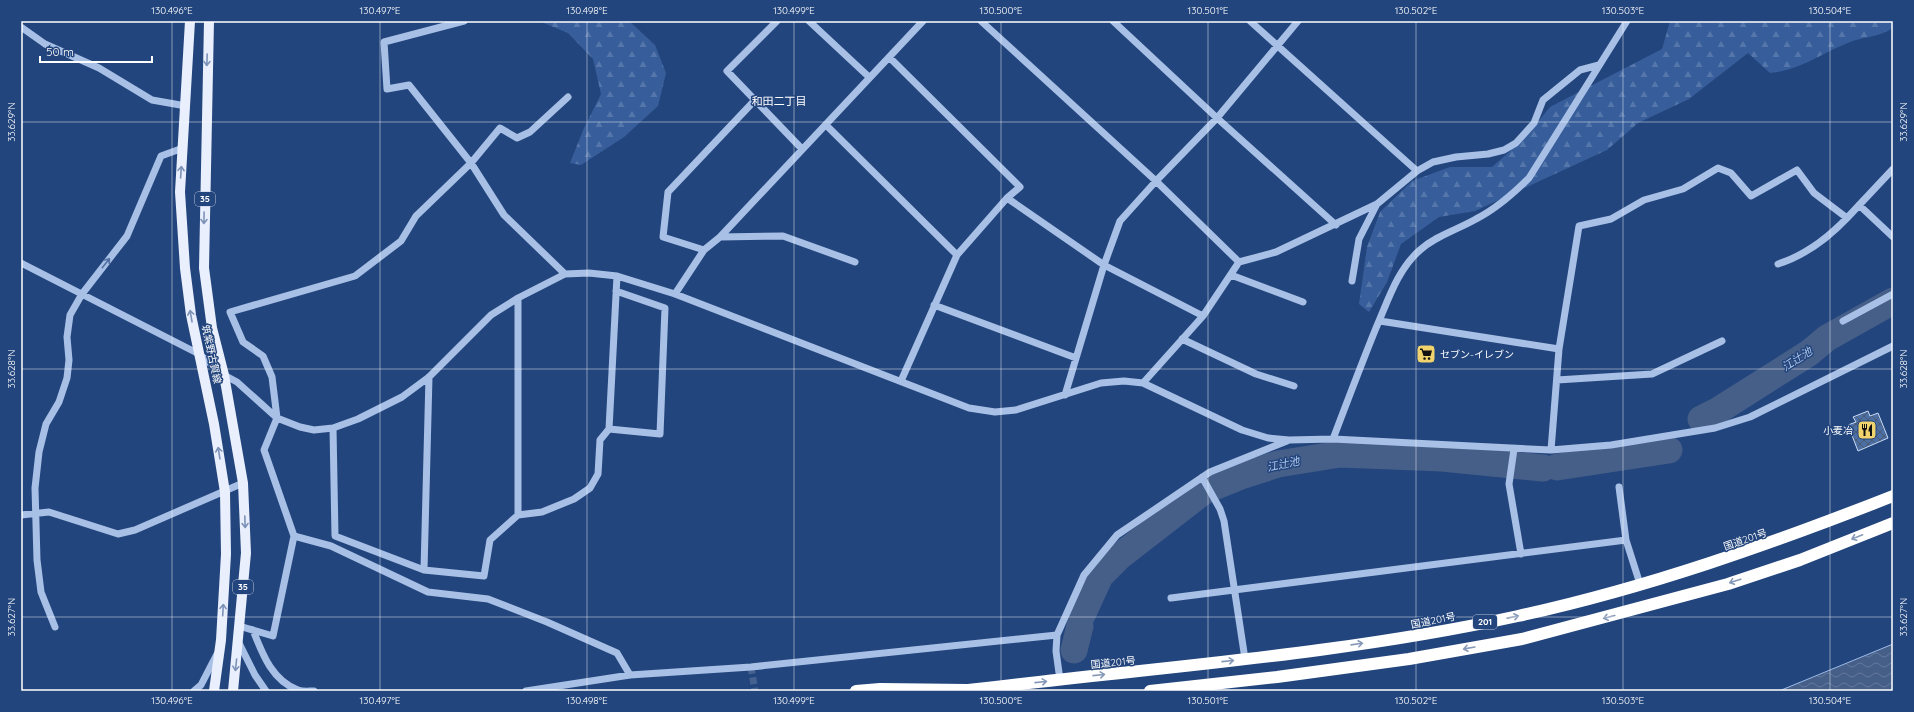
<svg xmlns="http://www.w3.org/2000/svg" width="1914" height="712" font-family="Quicksand,'Noto Sans JP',sans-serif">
<defs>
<pattern id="forest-firs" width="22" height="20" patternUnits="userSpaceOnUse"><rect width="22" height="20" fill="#375e9b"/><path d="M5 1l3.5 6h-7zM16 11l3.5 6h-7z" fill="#5576aa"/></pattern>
<pattern id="water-waves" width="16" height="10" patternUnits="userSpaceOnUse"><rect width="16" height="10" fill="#465f89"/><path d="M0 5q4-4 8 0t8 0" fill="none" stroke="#62779b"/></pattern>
<pattern id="building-cross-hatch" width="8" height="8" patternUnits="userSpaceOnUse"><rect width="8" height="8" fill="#4c6fa6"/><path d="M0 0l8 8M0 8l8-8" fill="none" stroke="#4c5a70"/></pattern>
</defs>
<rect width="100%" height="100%" fill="#23457d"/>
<path fill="url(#forest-firs)" d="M539,21H629L655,45L666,73L658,106L624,137L581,165L570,163L584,128L601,94L593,59L568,33Z
M1670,21H1893V28C1877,38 1866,36 1850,42C1824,52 1798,71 1770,73L1748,53L1689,99L1638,123L1607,150L1475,211L1439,217L1401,244L1387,282L1369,312L1359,304L1367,247L1380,212L1412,181L1450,167H1492L1524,139L1550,107L1662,49Z"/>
<path fill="url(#water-waves)" stroke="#9cbae7" d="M1893,644V691H1779Z"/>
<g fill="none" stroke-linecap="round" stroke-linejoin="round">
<path stroke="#465f89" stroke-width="27" d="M1701,419L1719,410L1809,353L1827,338L1893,301
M1557,467L1669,450
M1082,615L1100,576L1120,556L1204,491L1241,476L1278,464L1340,454L1442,458L1543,468
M1074,650L1080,626"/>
</g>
<path fill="url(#building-cross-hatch)" stroke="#cbdbf5" d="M1868,411L1870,416L1878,413L1888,438L1858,451L1848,425L1856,422L1853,417Z"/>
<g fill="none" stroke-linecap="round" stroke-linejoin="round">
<path stroke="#446190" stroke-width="7" stroke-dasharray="7 3.5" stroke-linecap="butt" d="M751,667L755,691"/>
<path stroke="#a8c0e6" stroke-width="7" d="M464,21L384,42L387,89L409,85L471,163L504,215L565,274
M777,21L727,71L802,149
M809,21L869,77
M981,21L1156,181L1239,262
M1113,21L1217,118L1336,225
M1250,21L1417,171
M21,27L45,44L99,68L152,100L186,106
M889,57L1020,187L1007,198L957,255L901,381
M568,97L530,132L517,138L500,128L471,163L416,216L401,241L355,276L230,312L243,342L263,356L272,377L277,418L264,450L294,536L331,546L428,592L488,599L547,622L617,653L630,675
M826,125L957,255
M1007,198L1104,265L1203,316
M1859,205L1893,237
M720,237L783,236L855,262
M704,250L663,237L668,192L756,99
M21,263L199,354L224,375L237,382L277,418L300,427L314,430L333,428L358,419L402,397L429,377L491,315L518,298L565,274L589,273L617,276L675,294L969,408L995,412L1016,410L1101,383L1124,381L1143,383L1242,430L1268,438L1289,440L1333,439L1551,450L1611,445L1715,428L1750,417L1893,346
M1778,264C1806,255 1827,239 1847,218
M1231,275L1303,302
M1352,281L1359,239L1377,204
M675,294L704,250L720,237L923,21
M518,298V515
M934,305L1076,358
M1380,321L1559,349
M1843,321L1893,294
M1182,339L1256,374L1294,386
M1557,380L1652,374L1722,341
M1143,383L1203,316L1239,262L1276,252L1377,204L1417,171L1433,162L1456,157L1488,154L1504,150L1516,143L1534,123L1543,100L1580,70L1599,65
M1065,395L1104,265L1120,221L1156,181L1217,118L1298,21
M333,428L335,536L424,570L484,576L490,540L518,515L542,512L574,499L590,488L598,474L600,440L609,429L660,434L665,308L616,291
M609,429L617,276
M1333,439C1347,402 1361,365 1376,328C1388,301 1397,270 1420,250C1437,235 1457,230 1476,219C1496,209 1513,194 1529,178L1627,21
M1514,449L1509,484L1521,554
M1551,450L1559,349L1579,226L1611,219L1644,200L1683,189L1718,168L1731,173L1751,196L1797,170L1814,193L1847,218L1893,169
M1202,477L1220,509L1224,521L1245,659
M1619,487L1626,540L1640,584
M21,515L49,512L118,534L135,530L243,483
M424,570L429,377
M1171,598L1626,540
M239,626L273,636L294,536
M55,627L41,592L37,560L35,488L39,452L46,424L59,402L67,378L69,360L67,337L70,315L82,294L127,236L161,156L183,148
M253,630C262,653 272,681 298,690C303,692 309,691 314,691
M239,643L255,675L266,691
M1060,680L1056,651L1057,635L1084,575L1117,535L1210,472L1287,441
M194,691L201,685L217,654
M526,691L630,675L751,667L1057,635"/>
<path stroke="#e9effd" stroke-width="10" d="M190,21L180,192L185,268L191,315L214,424L225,492L226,554L221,640L214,691
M209,21L204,268L212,328L224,375L243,483L246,553L233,691"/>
<path stroke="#fff" stroke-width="12" d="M856,691L880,689L967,690
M960,691C1146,668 1335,656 1518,616C1647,588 1771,544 1893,496
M1150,691L1277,677L1409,659L1522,639L1728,584L1800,560L1893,523"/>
</g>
<defs><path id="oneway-shaft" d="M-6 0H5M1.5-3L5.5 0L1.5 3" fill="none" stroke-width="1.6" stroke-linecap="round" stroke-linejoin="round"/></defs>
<g stroke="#7c92b7">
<use href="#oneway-shaft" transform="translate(207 60) rotate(92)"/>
<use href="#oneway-shaft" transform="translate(181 172) rotate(-86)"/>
<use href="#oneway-shaft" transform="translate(204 218) rotate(91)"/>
<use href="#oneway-shaft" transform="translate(191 316) rotate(-100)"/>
<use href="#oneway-shaft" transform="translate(219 453) rotate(-99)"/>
<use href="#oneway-shaft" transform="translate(245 522) rotate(88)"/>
<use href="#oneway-shaft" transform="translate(223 610) rotate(-87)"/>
<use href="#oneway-shaft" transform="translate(236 665) rotate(96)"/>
</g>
<use stroke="#5270a2" href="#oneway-shaft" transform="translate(106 263) rotate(-52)"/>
<g stroke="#8699b8">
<use href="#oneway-shaft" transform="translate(1857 537) rotate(158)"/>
<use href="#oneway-shaft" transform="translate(1735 581) rotate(162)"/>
<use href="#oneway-shaft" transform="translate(1513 617) rotate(-11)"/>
<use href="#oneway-shaft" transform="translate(1609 617) rotate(166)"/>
<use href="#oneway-shaft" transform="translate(1357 644) rotate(-8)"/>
<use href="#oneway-shaft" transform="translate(1469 648) rotate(170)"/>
<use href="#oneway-shaft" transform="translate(1228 661) rotate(-6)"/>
<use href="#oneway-shaft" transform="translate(1099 675) rotate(-6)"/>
<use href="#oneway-shaft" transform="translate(1041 682) rotate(-6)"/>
</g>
<path fill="none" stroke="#fff" stroke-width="1" stroke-opacity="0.45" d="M172,21V691M380,21V691M587,21V691M794,21V691M1001,21V691M1208,21V691M1416,21V691M1623,21V691M1830,21V691M21,122H1893M21,369H1893M21,617H1893"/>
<defs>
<symbol id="supermarket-square" viewBox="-11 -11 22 22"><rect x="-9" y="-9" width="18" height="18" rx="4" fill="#f0d36c" stroke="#23457d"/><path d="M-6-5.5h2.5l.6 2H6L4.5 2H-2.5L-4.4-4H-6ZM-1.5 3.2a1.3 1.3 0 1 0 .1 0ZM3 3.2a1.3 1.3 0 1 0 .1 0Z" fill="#111"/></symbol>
<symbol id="restaurant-square" viewBox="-11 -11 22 22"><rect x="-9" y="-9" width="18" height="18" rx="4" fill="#f0d36c" stroke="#23457d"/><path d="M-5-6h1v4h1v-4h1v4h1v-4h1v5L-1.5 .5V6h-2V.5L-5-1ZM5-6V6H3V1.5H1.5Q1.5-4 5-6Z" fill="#111"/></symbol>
</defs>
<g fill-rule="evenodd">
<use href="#supermarket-square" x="1415" y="343" width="22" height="22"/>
<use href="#restaurant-square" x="1856" y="419" width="22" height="22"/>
</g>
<g text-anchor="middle" stroke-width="3" stroke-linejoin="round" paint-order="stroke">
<g fill="#23457d" stroke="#bdc7d8" stroke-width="1">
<rect x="195" y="192" width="20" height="14" rx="3"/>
<rect x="233" y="580" width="20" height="14" rx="3"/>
<rect x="1473" y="615" width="24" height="14" rx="3"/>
</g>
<g font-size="9" font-weight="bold" fill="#fff">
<text x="205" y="202">35</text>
<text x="243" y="590">35</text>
<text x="1485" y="625">201</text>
</g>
<g font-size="10" fill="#fff" stroke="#23457d">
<text transform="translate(212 354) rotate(78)" y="4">筑紫野古賀線</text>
<text transform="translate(1745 539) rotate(-19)" y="4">国道201号</text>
<text transform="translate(1433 620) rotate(-11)" y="4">国道201号</text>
<text transform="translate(1113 662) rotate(-6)" y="4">国道201号</text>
</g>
<g font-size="10" fill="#fff" stroke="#23457d" text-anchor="start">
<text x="1440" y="358">セブン-イレブン</text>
<text x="1853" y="434" text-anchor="end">小麦冶</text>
</g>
<g font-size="11" fill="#fff" stroke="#23457d">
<text x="779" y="105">和田二丁目</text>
</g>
<g font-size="11" font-style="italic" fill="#b3caed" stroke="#23457d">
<text transform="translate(1797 359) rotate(-33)" y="4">江辻池</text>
<text transform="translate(1283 464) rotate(-12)" y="4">江辻池</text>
</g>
</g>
<rect width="1914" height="712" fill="none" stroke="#23457d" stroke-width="44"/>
<path d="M40 56v6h112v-6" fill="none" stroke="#ffffff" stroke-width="2"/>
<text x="46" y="56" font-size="12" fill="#ffffff" stroke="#23457d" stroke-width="3" paint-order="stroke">50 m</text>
<rect x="22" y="22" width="1870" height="668" fill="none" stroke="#fff" stroke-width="1.5"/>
<g font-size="10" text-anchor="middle" fill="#fff">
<text x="172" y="14">130.496°E</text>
<text x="380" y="14">130.497°E</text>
<text x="587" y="14">130.498°E</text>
<text x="794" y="14">130.499°E</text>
<text x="1001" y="14">130.500°E</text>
<text x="1208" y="14">130.501°E</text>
<text x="1416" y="14">130.502°E</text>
<text x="1623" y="14">130.503°E</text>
<text x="1830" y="14">130.504°E</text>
<text transform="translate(11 122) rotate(-90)" y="4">33.629°N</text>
<text transform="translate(1903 122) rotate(-90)" y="4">33.629°N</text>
<text transform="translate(11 369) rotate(-90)" y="4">33.628°N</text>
<text transform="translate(1903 369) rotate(-90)" y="4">33.628°N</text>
<text transform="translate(11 617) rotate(-90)" y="4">33.627°N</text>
<text transform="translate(1903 617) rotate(-90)" y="4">33.627°N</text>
<text x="172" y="704">130.496°E</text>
<text x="380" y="704">130.497°E</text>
<text x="587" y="704">130.498°E</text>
<text x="794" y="704">130.499°E</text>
<text x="1001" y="704">130.500°E</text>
<text x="1208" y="704">130.501°E</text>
<text x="1416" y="704">130.502°E</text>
<text x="1623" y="704">130.503°E</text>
<text x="1830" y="704">130.504°E</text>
</g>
</svg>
